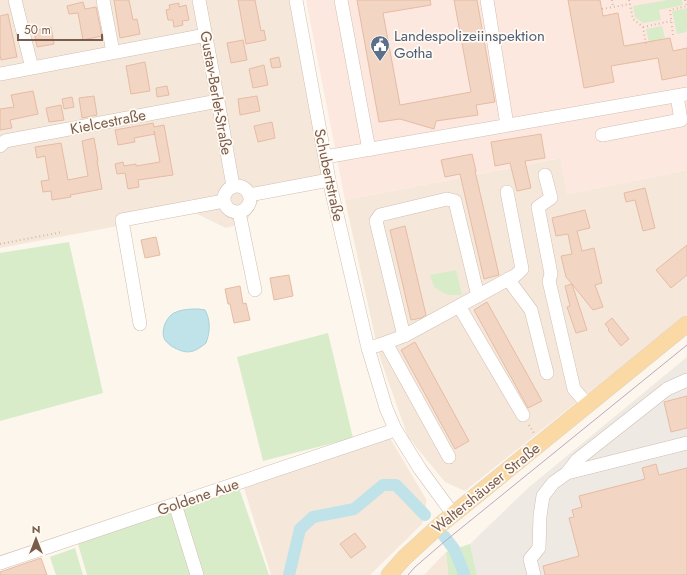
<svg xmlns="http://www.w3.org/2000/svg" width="687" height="575" font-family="Jost,sans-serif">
<rect width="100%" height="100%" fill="#fdf6ec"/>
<path fill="#f5e8da" d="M0,0H291L325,184L262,195L246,222L226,228L193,212L0,248Z
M561,158L567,194L687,170V314L465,491L445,482L408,437L379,355L345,200Z
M390,438L426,499V512L422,524L370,575H271L244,488Z
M446,552L448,571L447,575H424Z"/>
<path fill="#fde8e0" d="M306,0H687V170L567,194L560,158L345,200Z"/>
<path fill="#efe9e4" d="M687,357V575H477L470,544L528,488Z"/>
<path fill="#d8ecc9" d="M668,0H682L683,5L659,10L661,20L643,23L635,17L633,6Z
M687,8V30L686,32L677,34L672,11Z
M662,26L665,38L649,42L646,29Z
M69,242L103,393L0,421V253Z
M456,270L462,295H448L440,291L434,287L430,275Z
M328,333L353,438L263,461L237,357Z
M239,488L269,575H202L182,508Z
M173,511L193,575H87L78,544Z
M470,544L477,575H447L448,571L446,552Z
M75,548L83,575H56L50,557Z"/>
<path fill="#bfe3e8" stroke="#a5d3da" d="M199,309L205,310C211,321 210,332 206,343C195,352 188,355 175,348C172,347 167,343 165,340C160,332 166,317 174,313C182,309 191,309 199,309Z"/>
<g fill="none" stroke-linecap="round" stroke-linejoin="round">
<path stroke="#bfe3e8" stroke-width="12" d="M444,536L454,549L464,573L463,575
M289,575L300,529L313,517L354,509L383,485H396L425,515"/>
</g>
<path fill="#f3d5c3" stroke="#e6bba3" d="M114,0H129L133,20L137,19L140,34L120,38Z
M238,0H255L261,31L264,30L266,40L246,44Z
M357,0H430L431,5L383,13L400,105L471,92L454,0H477L495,102L476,105L478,115L436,121L434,129L400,119L379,122Z
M568,0H600L603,16L618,13L624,46L670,38L673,51L687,48V75L662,80L658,58L611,66L614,82L584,88Z
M83,2L85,9L96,7L102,36L83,40L78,13L69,14L67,6Z
M179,3V7L186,5L189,20L182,21L183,25L174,27L173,20H168L166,10L170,9L169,5Z
M8,14L17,57L1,60L0,55V16Z
M51,27L54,44L37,47L34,31Z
M243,40L247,60L231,63L227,43Z
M279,57L281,67L272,68L270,59Z
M145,62L150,91L131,94L126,66Z
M264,65L268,85L253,88L249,69Z
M167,86L169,95L157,97L156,88Z
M33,91L38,114L10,120L12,128L0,130V109L14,107L11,95Z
M94,96L97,115L82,118L79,98Z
M257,96L260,111L240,115L238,99Z
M72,97L74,107L64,109L62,99Z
M61,105L64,120L49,122L46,108Z
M272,122L275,138L258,142L254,126Z
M153,123L154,127L164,125L173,175L138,180L139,187L128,189L125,173L117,174L115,164L123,162L124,166L136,164V166L160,162L154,131L155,134L134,138L135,142L118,145L115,130Z
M541,134L545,158L525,161L531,188L517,191L510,163L495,166L491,142Z
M94,138L98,161H97L102,189L70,195L71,197L52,200L51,191L43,192L41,181L49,180L45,156L37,158L35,147L61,143L68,180L88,176L82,141Z
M472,154L476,171H475L499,275L484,279L460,174L445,177L441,160Z
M645,188L655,228L643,231L635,200L626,202L624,193Z
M585,210L590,228L577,231L582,251L594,248L602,283L595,285L603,307L593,310L572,284L587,330L576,333L567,307L570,306L565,286L572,284L566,277L561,256L572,254L568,234L556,236L552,218Z
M405,226L426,315L421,318L411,320L390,230Z
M156,237L160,255L145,258L141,240Z
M687,245V275L671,288L656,270Z
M289,275L293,296L274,300L270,278Z
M240,286L243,304L246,303L250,320L234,323L230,304H228L225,289Z
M487,302L542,401L528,408L474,310Z
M612,318L629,339L621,346L608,330L609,329L605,324Z
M415,342L469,441L455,449L401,350Z
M687,396V428L671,432L664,402Z
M656,464L659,475L687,468V575H545L543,566L579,556L569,518L574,517L572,510L582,507L579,496L645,479L642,468Z
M355,533L366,547L351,558L340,544Z
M41,558L47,575H0V572Z"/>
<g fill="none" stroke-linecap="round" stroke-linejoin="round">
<defs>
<path id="minor" d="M15,0L32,68
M103,0L113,52
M199,0L218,101L233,186
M296,0L329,180L368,348L386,408L395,429L420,469L453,514
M341,0L369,150
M487,0L507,125
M0,74L206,35
M602,135L681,120L677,96
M0,146L5,141L218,101
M325,157L687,94
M545,175L551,198L538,207L551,274L549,281L574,389L588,405
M224 199a13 13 0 1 1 26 0a13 13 0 1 1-26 0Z
M249,195L329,180
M239,212L255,290
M508,279L531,310L547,373
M459,306L523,415
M140,324L122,220L224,201
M404,336L376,221L380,215L447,199L455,201L478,296
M386,343L449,457
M368,348L379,345L404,336L516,275L522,269L507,192
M567,473L577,460L667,389L687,380
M175,504L197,575
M0,563L389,432L395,429
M534,575L530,559L539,548L540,516L543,496L553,483L567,473L687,443"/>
<path id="major" d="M389,575L404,558L440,525L687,324"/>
</defs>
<use href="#minor" stroke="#d1beb0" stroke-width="14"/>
<use href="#major" stroke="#dad1cd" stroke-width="17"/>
<path stroke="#d9b8a5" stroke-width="2" stroke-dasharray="1 3" stroke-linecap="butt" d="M612,0L613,7
M629,0L633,19L643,27L646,44
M685,0L687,6
M602,9L630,4
M643,27L671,21
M673,35L670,10L687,6
M0,244L62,232
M529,425L534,433"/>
<use href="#minor" stroke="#fff" stroke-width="13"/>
<use href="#major" stroke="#fbd9a5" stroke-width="16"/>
<path stroke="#b9a8c9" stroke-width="1" d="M408,575L415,567L444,542L687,345"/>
</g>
<defs>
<symbol id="civic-pin" viewBox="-11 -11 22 30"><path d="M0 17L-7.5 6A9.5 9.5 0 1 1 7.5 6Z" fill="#5c6f8a" stroke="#fffaf3"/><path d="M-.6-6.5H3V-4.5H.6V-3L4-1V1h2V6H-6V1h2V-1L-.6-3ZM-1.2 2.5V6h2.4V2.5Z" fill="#fff"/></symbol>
</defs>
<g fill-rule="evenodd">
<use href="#civic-pin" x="369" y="34" width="22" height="30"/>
</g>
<g text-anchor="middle" stroke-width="3.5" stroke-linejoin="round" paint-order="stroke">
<g font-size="15" fill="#4e5e75" stroke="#fffaf3" text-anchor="start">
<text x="394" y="41">Landespolizeiinspektion<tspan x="394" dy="17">Gotha</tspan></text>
</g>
<g font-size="15" fill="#7a5c4d" stroke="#fffaf3">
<text transform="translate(216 93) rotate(80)" y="5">Gustav-Berlet-Straße</text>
<text transform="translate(108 122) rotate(-11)" y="5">Kielcestraße</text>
<text transform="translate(329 175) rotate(78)" y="5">Schubertstraße</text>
<text transform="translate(486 488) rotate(-39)" y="5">Waltershäuser Straße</text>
<text transform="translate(198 497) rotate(-19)" y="5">Goldene Aue</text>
</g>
</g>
<g transform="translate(36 539)" stroke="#fffaf3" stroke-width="3" paint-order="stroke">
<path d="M0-3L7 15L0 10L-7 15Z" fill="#7a5c4d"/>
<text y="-6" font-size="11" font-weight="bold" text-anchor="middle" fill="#7a5c4d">N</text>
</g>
<path d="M18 34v6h84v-6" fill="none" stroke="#7a5c4d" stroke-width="2"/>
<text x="24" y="34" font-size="12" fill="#7a5c4d" stroke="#fffaf3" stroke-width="3" paint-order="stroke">50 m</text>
</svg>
